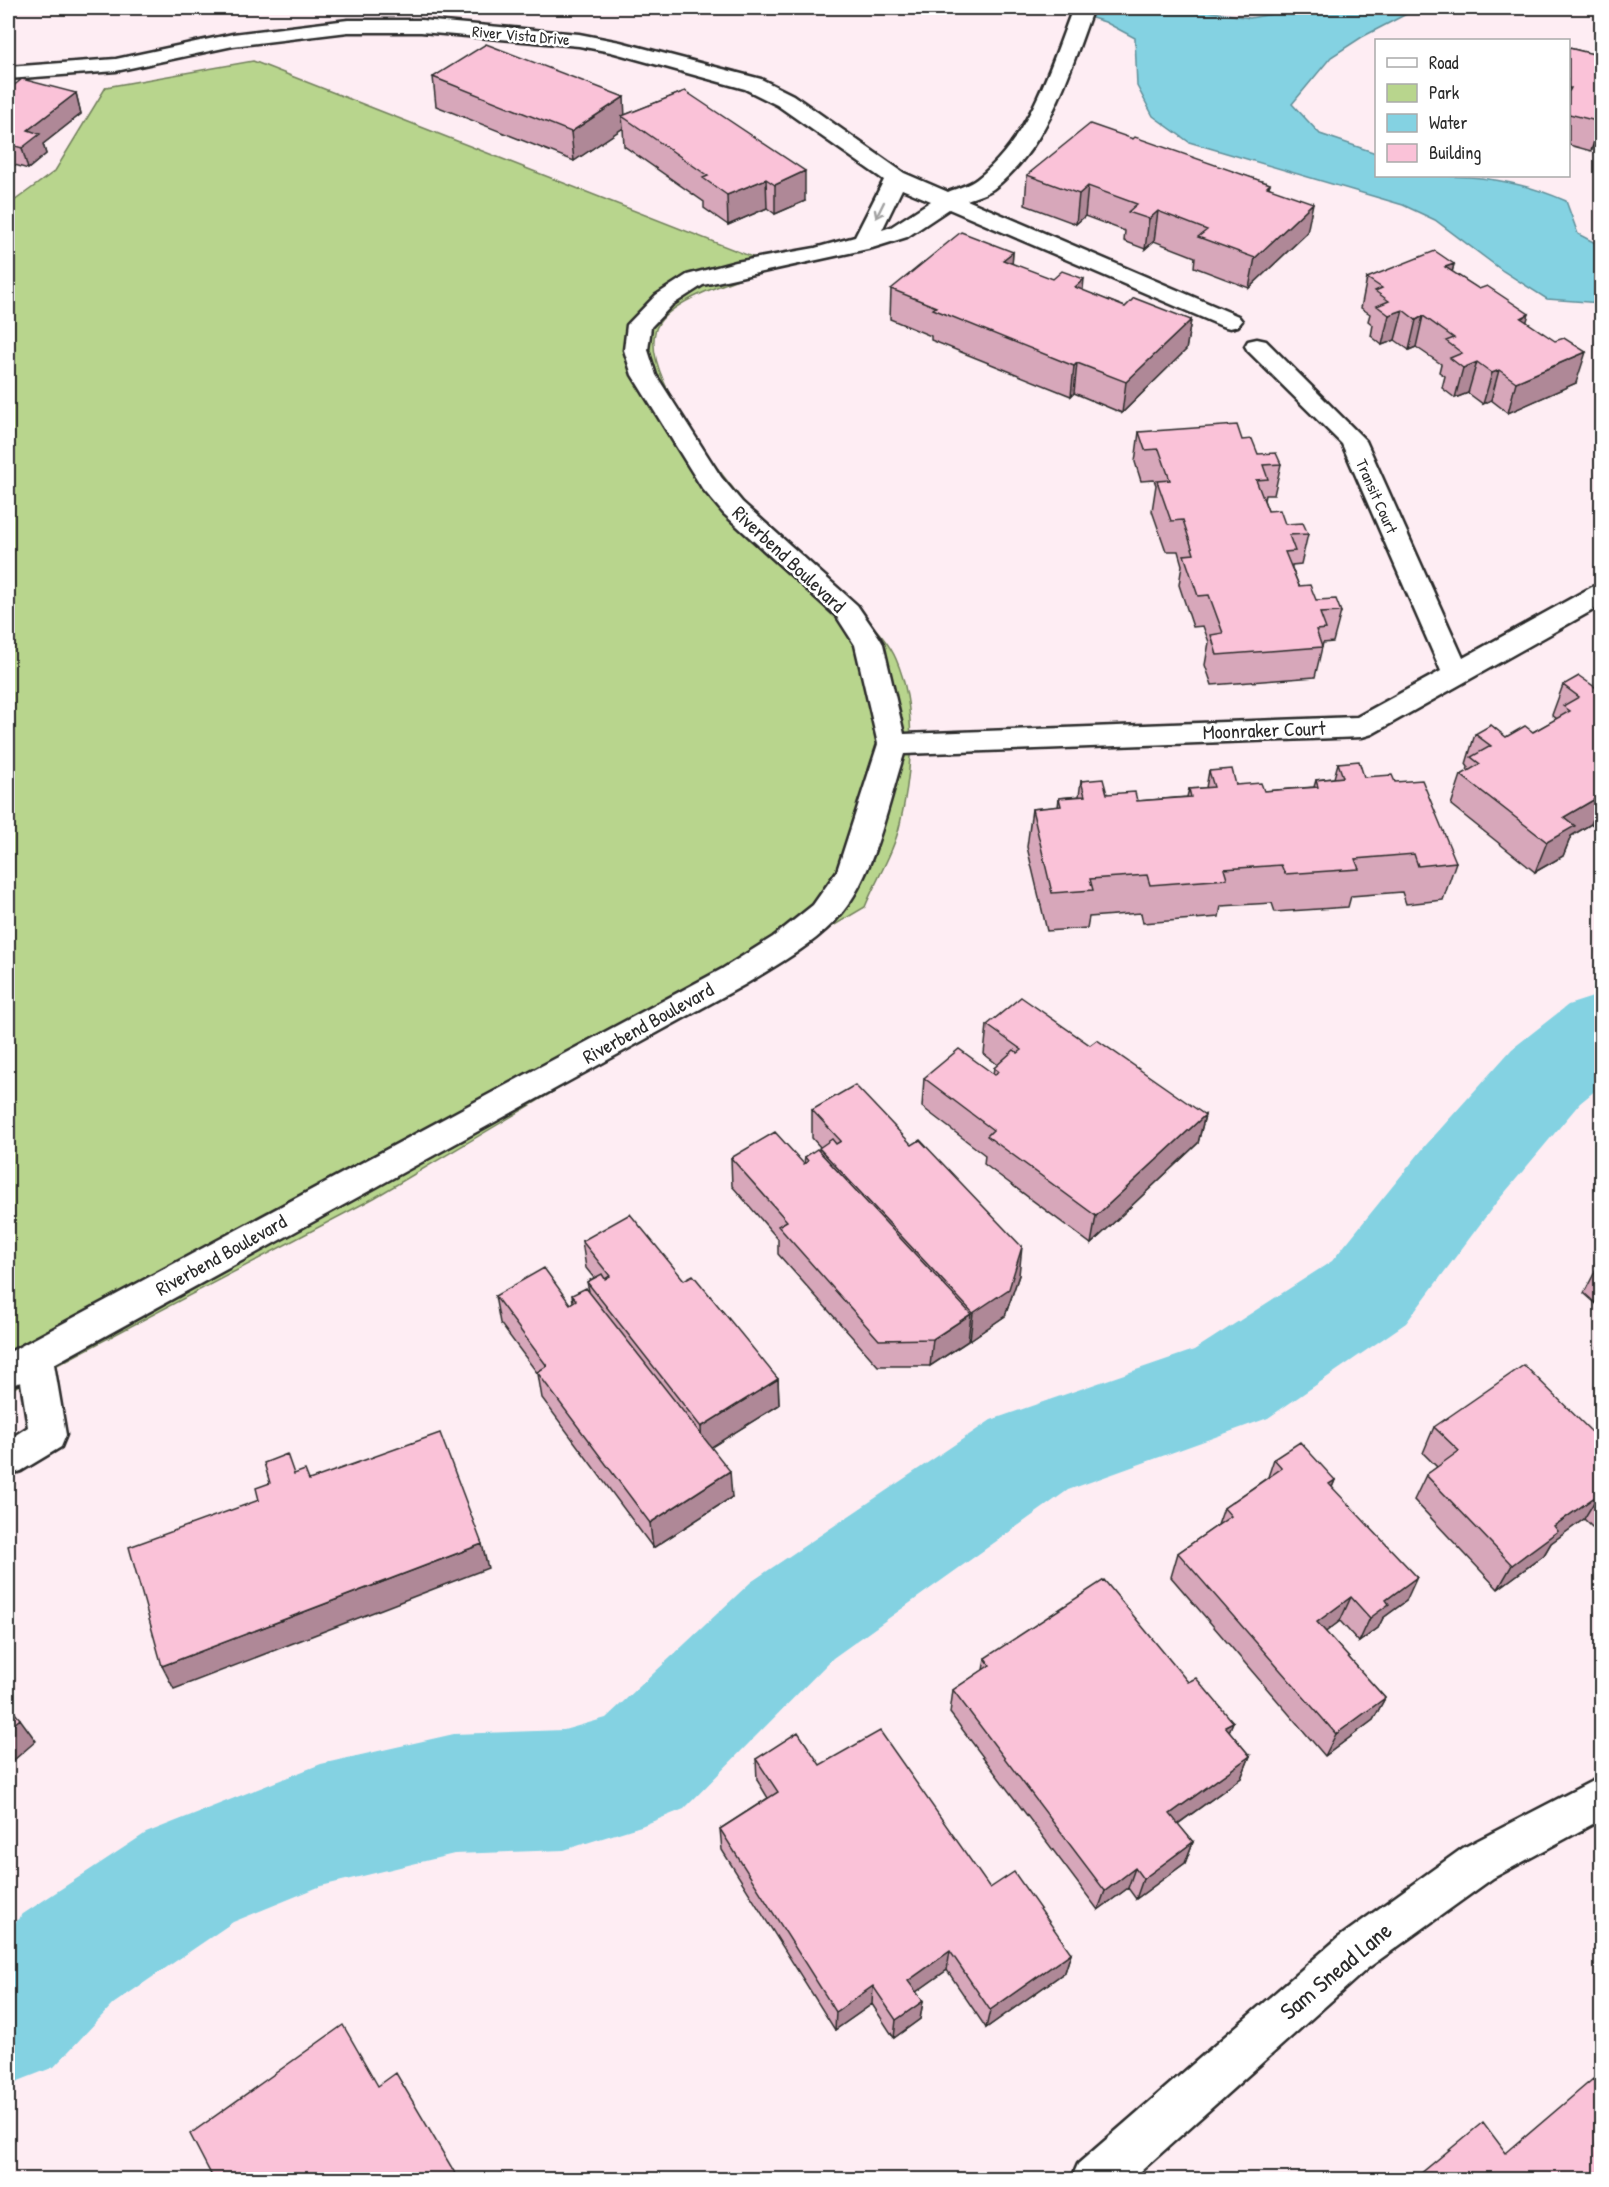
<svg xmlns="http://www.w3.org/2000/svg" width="1609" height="2187" font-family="'Patrick Hand',sans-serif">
<rect width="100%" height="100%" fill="#feedf3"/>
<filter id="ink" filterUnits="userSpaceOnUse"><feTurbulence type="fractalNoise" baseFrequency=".0167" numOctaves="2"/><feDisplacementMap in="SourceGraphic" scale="12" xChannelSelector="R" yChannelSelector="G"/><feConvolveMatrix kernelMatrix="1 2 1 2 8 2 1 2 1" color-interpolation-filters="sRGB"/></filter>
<g filter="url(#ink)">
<path fill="#b8d58d" stroke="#72805c" stroke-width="1.5" d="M253,61L775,266C745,277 676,297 659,323C629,369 741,500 772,534C804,567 879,619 896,659C918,710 912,771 900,824C894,852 876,880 865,907L374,1198L8,1391V200L14,201L55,171L106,87Z"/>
<path fill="#84d2e2" stroke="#608f99" stroke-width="1.5" d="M1060,8H1189L1250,18L1305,8H1418L1362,37L1331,57L1292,104L1320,134L1376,153V176C1449,176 1498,171 1566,201L1578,234L1601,246V303L1547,299L1503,271L1435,220L1403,205L1189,142L1153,116L1137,86L1135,38L1105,22Z"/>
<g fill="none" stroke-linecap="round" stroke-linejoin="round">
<path fill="#84d2e2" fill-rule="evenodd" d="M1602,994V1085L1580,1103L1496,1203L1406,1323L1268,1418L1068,1490L833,1658L684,1809L641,1826L564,1850L454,1854L321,1886L233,1922L113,2004L54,2067L8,2085V1930L23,1914L146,1833L321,1764L454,1734L564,1730L606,1718L751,1582L991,1420L1194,1350L1332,1261L1426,1145L1512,1049L1568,1005Z"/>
<defs>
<path id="minor" d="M1073,8H1093C1070,70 1049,147 993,189C986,194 975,197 967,200L1238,316L1242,321L1238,326L1230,328L1222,326L949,209L907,237L872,248L703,285L672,305L651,327L648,350L656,375L721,477L742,502L857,605L879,637L883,644L904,734L1357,717L1441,671L1342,444L1248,351L1245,346L1248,341L1257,339L1266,341L1366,441L1463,658L1592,587L1602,584V605L1372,734L1362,737L904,754C887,807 874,881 834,922C808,948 775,966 744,985L54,1364L66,1435L61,1447L21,1471L8,1475V1440L28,1427L21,1382L8,1386V1353L722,969L773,937L813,905L837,871L878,744L855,645L837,617L724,514L702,488L632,375L624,350L627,325L656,295L687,275L736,262L815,248L855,237L884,180L777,105L745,89L611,52L579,46L421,32H348L233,46L116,71L8,79V67L116,59L233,34L348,20H421L579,34L620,42L761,79L793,95L904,173L948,192C957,188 970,185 977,179C1030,138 1050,68 1073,8ZM902,189L931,201L891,227L882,230Z
M1602,1776V1819L1493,1878L1368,1968L1131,2180H1071L1078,2164L1338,1938L1463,1848Z"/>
</defs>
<use href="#minor" stroke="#2b2b2b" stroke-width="5"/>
<use href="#minor" fill="#fff" fill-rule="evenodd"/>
</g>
<path fill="#d7a7ba" stroke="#2b2b2b" stroke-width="1.5" d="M1602,42V135L1591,151L1569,145V48L1593,54Z
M433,77L625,115L685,91L805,201L775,214L767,208L728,225L704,208V202L624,146L623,128L574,161L436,106Z
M8,86L76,93L81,114L43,144L46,154L28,169L8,163Z
M1133,139L1270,184L1269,187L1307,233L1249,288L1194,267L1195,257L1154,241L1145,249L1124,241L1125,231L1085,216L1076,224L1025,205L1027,175Z
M1013,252L1012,264L1125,307L1191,320L1186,350L1122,413L1074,393L1071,396L931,340V336L890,319L891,289Z
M1454,264L1452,272L1527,322L1576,383L1508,413L1491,400L1483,404L1468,393L1455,398L1442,388L1445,376L1439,372L1441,364L1416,347L1409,350L1395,340L1382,345L1371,336L1373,325L1368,321L1370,314L1361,308L1367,278Z
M1139,432L1242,440L1258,454L1281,464L1274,495H1265L1264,500L1268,511L1285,524L1308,534L1301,564L1292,565V568L1299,586L1316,600L1341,612L1333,642L1323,643L1315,677L1212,685L1205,665L1209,642L1203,626L1193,627L1179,585L1182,565L1178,551H1166L1152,511L1156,485L1154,480L1141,481L1135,462Z
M1602,683V831L1591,824L1571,836L1563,856L1535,872L1451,805L1461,775L1467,772L1468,767L1466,764L1475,734L1506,737L1533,732L1557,719L1552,715L1563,685L1595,687Z
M1338,763L1364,777L1395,782L1456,862L1443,900L1406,904L1402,892L1351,896L1348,907L1275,912L1272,903L1221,906L1219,917L1143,923L1141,913L1089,917L1087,928L1047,931L1027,847L1032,809L1058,807L1059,798L1079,796L1081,781L1107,794L1137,801L1187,797L1189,789L1206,788L1209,771L1236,785L1264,791L1314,787L1316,780L1334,778Z
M987,1025L1090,1045L1205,1115L1198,1143L1091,1244L984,1164L985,1155L922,1107L924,1078L993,1074L994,1068L998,1065L984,1054Z
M812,1110L1019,1275L1005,1316L970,1340L968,1339V1341L930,1366H878L778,1254V1239L732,1186L731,1158L804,1164L805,1157L819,1150L820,1147L812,1138Z
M582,1241L684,1280L778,1379L779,1405L711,1447L732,1497L653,1548L542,1398L538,1374L500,1323L495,1296L570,1304L573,1302L572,1295L589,1291L587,1282L594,1278L586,1268Z
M1602,1263V1309L1584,1293L1598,1266Z
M1602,1340V1350L1598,1347Z
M1434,1427L1602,1442V1537L1584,1519L1551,1543L1544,1555L1498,1589L1414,1500L1426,1475L1437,1467L1423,1453Z
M1274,1459L1335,1480L1332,1487L1406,1601L1383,1618L1378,1628L1359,1642L1340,1621L1325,1632L1385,1698L1373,1720L1325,1756L1171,1577L1178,1553L1218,1525L1224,1508L1268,1477Z
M985,1658L1188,1682L1233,1722L1229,1731L1250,1756L1241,1778L1178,1824L1193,1842L1185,1863L1136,1899L1128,1888L1098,1910L950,1713L953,1690L983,1670Z
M756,1759L820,1765L990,1888L1071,1953L1065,1972L986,2028L947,1970L916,1992L923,2001L920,2019L894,2038L872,2004L835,2030L722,1850L720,1829L768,1798L757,1780Z
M1506,2153L1602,2180H1415L1419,2175Z"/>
<path fill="#af8897" stroke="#2b2b2b" stroke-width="1.5" d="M76,93L81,114L43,144L46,154L28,169L22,148L28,130Z
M624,97L625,118L622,116L623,128L574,161L571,132Z
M1602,120V135L1591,151L1600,122Z
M805,171V201L775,214V185Z
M766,179L767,208L728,225L727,195Z
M1088,186L1085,216L1076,224L1079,194Z
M1313,203L1307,233L1249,288L1255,258Z
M1158,211L1154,241L1145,249L1149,219Z
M1013,252L1011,282L1003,260Z
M1454,264L1447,294L1445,267Z
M1084,279L1081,309L1075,287Z
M1403,310L1395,340L1382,345L1389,315Z
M1529,314L1520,344L1521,318Z
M1423,316L1416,347L1409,350L1416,320Z
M1191,320L1186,350L1122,413L1126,382Z
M1586,352L1576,383L1508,413L1516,382Z
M1477,362L1468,393L1455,398L1463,368Z
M1077,363L1074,393L1071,396L1074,366Z
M1499,370L1491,400L1483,404L1492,373Z
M1602,795V797L1591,824L1571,836L1563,856L1535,872L1547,842L1564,817Z
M1205,1115L1198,1143L1091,1244L1096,1216Z
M1022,1247L1019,1275L1005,1316L970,1340L973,1313Z
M971,1314L968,1341L930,1366L933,1339Z
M778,1379L779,1405L702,1453L701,1427Z
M730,1471L732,1497L653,1548L650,1523Z
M1335,1480L1325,1505L1329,1484Z
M1599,1494L1584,1519L1551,1543L1544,1555L1498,1589L1512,1565L1554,1526Z
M482,1544L488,1568L174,1689L162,1666Z
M1417,1577L1406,1601L1383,1618L1378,1628L1359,1642L1370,1618L1386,1600Z
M1351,1597L1340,1621L1307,1646L1317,1622Z
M1385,1698L1373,1720L1325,1756L1336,1734Z
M20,1719L36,1741L8,1765V1729Z
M1233,1722L1224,1744L1225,1726Z
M1250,1756L1241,1778L1162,1835L1170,1814Z
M1193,1842L1185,1863L1136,1899L1143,1879Z
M1135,1868L1128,1888L1098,1910L1105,1891Z
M950,1951L947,1970L906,1999L908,1981Z
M1071,1953L1065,1972L986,2028L990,2010Z
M873,1986L872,2004L835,2030L836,2012Z
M923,2001L920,2019L894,2038L896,2020Z"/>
<path fill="#fac2d8" stroke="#2b2b2b" stroke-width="1.5" d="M1602,42V120L1600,122L1569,114V92L1571,88H1569V48L1593,54Z
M486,44L624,97L571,132L433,77Z
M22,79L76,93L28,130L40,134L22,148L8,144V86L12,87Z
M685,91L805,171L775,185L766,179L727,195L703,178L708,176L622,116Z
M1090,124L1133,139L1135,137L1270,184L1267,187L1313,203L1255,258L1198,237L1207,230L1158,211L1149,219L1128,212L1137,204L1088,186L1079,194L1027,175Z
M961,232L1013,252L1003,260L1053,279L1062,271L1084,279L1075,287L1125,307L1134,298L1191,320L1126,382L1077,363L1074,366L933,309L936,307L891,289Z
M1435,251L1454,264L1445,267L1479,289L1487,286L1529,314L1521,318L1555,341L1564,338L1586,352L1516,382L1499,370L1492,373L1477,362L1463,368L1450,358L1462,353L1446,341L1454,338L1423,316L1416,320L1403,310L1389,315L1377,306L1389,301L1375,291L1382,288L1367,278Z
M1237,425L1242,440L1252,439L1258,454L1276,453L1281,464L1263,465L1268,479L1256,480L1268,511L1280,510L1285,524L1303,523L1308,534L1289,535L1295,551L1285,552L1299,586L1310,585L1316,600L1336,599L1341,612L1320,613L1326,629L1316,630L1322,647L1217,655L1211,635L1223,633L1209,595L1198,596L1184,555L1194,554L1183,520L1171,521L1157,481L1170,480L1159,449L1145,450L1139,432Z
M1579,676L1595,687L1602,683V795L1564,817L1575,826L1547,842L1461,775L1480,764L1471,757L1491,746L1475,734L1491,725L1506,737L1525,726L1533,732L1570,711L1563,706L1579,697L1563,685Z
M1359,761L1364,777L1392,775L1395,782L1422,780L1456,862L1418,866L1414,854L1355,859L1359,869L1285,874L1281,865L1224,869L1227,879L1150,885L1147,875L1090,879L1093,890L1052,893L1032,809L1061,806L1059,798L1085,796L1081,781L1103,779L1107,794L1135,792L1137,801L1191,797L1189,789L1214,787L1209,771L1232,769L1236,785L1261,783L1264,791L1318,787L1316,780L1343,777L1338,763Z
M1021,997L1090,1045L1097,1040L1205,1115L1096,1216L987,1136L993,1130L924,1078L959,1049L995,1075L998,1071L994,1068L1014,1050L1018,1053L1022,1050L987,1025Z
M855,1085L912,1145L920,1140L1022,1247L1009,1289L973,1313L819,1148L832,1139L836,1144L841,1141L812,1110Z
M775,1132L804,1164L808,1161L805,1157L817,1149L971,1314L933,1339L879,1340L778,1226L787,1221L731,1158Z
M630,1214L684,1280L693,1275L778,1379L701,1427L587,1282L602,1274L605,1279L610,1276L582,1241Z
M1602,1263V1270L1598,1266Z
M544,1268L570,1304L576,1300L572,1295L586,1288L730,1471L650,1523L537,1372L547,1366L495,1296Z
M1524,1365L1602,1442V1497L1599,1494L1554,1526L1558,1531L1512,1565L1426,1475L1459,1451L1434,1427Z
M440,1433L482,1544L162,1666L129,1547L259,1500L256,1488L270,1483L264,1463L287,1454L294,1474L305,1470L309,1480Z
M1300,1442L1335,1480L1329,1484L1417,1577L1386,1600L1389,1604L1370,1618L1351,1597L1317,1622L1385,1698L1336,1734L1178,1553L1231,1516L1224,1508L1282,1468L1274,1459Z
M1104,1580L1188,1682L1196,1678L1233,1722L1225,1726L1250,1756L1170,1814L1193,1842L1143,1879L1135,1868L1105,1891L953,1690L990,1665L985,1658Z
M8,1705L20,1719L8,1729Z
M880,1731L990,1888L1014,1872L1071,1953L990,2010L950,1951L908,1981L923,2001L896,2020L873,1986L836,2012L720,1829L778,1792L756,1759L798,1732L820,1765Z
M343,2025L378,2086L396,2073L459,2180H214L190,2134Z
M1593,2079L1602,2089V2180H1422L1419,2175L1483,2122L1506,2153Z"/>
<defs><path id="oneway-shaft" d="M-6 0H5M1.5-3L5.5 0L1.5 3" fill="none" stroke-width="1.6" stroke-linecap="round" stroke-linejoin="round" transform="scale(1.5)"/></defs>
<use stroke="#a0a0a0" href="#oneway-shaft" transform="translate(880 210) rotate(116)"/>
</g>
<g text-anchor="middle" stroke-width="5" stroke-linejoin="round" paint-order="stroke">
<g font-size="16" fill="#2b2b2b" stroke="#fff">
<text transform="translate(521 35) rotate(5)" y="6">River Vista Drive</text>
<text transform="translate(1377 496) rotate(66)" y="6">Transit Court</text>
</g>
<g font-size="20" fill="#2b2b2b" stroke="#fff">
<text transform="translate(789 559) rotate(43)" y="7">Riverbend Boulevard</text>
<text transform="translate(1264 730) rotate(-2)" y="7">Moonraker Court</text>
<text transform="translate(648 1023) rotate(-29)" y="7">Riverbend Boulevard</text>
<text transform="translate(221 1255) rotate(-29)" y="7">Riverbend Boulevard</text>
</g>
<g font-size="24" fill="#2b2b2b" stroke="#fff">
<text transform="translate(1336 1971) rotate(-40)" y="8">Sam Snead Lane</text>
</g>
</g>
<rect width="1609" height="2187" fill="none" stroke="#fff" stroke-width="30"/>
<rect x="15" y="15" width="1579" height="2157" fill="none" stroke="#2b2b2b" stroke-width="2" filter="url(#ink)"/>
<rect x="1375" y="39" width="195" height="138" fill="#ffffff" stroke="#aaaaaa" stroke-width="1.5"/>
<rect x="1387" y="58" width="30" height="9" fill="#ffffff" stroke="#aaaaaa" stroke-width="1.5"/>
<text x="1429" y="69" font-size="18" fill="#2b2b2b">Road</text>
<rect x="1387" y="84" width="30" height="18" fill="#b8d58d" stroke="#aaaaaa" stroke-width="1.5"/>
<text x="1429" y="99" font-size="18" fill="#2b2b2b">Park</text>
<rect x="1387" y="114" width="30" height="18" fill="#84d2e2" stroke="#aaaaaa" stroke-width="1.5"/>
<text x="1429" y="129" font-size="18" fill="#2b2b2b">Water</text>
<rect x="1387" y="144" width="30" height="18" fill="#fac2d8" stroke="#aaaaaa" stroke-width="1.5"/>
<text x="1429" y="159" font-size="18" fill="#2b2b2b">Building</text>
</svg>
